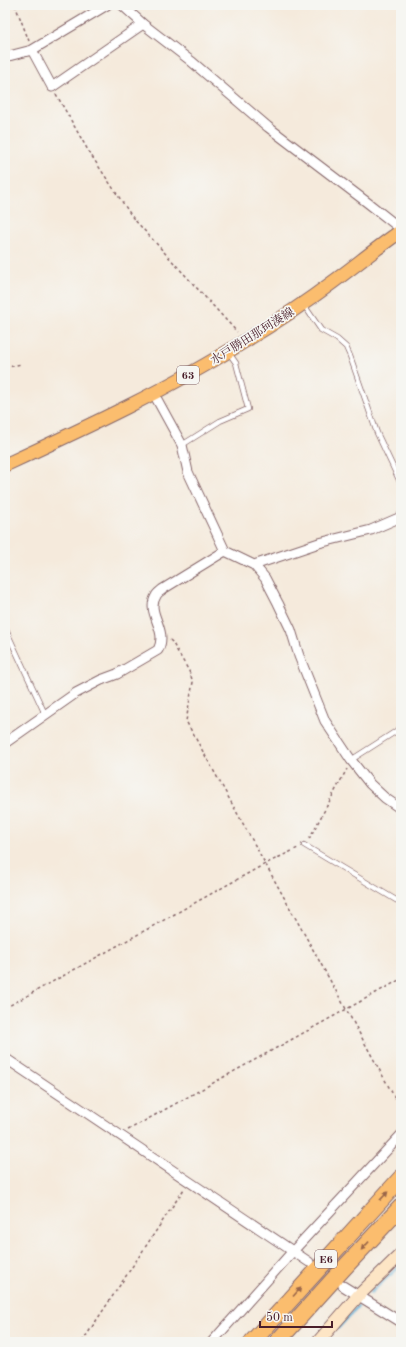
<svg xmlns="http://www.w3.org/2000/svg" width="406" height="1347" font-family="'Old Standard TT','Noto Serif JP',serif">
<rect width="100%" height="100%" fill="#f6f6f2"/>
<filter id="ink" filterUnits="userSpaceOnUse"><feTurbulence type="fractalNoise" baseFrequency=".025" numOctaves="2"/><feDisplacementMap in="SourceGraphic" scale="8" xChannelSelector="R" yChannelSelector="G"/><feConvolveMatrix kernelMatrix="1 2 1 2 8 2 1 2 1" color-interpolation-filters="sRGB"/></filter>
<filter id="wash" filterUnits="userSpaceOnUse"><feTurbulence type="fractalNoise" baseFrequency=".012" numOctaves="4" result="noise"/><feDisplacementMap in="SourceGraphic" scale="16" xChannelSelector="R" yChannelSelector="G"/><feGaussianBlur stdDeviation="0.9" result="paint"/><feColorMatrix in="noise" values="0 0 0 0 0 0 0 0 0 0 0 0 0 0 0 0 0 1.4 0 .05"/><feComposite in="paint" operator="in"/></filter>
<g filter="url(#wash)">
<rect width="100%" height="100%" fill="#f5eadc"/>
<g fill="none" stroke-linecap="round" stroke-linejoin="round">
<path stroke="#5cb1d8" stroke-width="3" d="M370,1293L401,1265
M338,1328L358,1306"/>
</g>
</g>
<g filter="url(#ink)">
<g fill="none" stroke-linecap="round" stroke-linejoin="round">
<defs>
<path id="lane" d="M304,305L321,330L337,339L346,347L350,356L377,433L401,484
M182,445L220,421L248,409L236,363L229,353
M5,628L45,714
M351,760L401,728
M304,845L401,903"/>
<path id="street" d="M122,5L143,24L191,61L268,127L368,203L401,229
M32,50L52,87L143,24
M5,57L32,50L107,5
M154,394L182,445L188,472L225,551L254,565L265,578L278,603L291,630L299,656L325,721L351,760L370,784L385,798L401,809
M254,565L319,543L371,530L401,517
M5,743L76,693L101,680L117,674L158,650C169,629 145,613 156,596C157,593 161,591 163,589L225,551
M5,1058L309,1262
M343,1286L401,1322
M212,1342L293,1251L401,1135"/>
<path id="secondary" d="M318,1342L359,1295L401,1254"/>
<path id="primary" d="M5,465C87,427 169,389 245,341C275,323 305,303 333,282C356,265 378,247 401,231"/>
<path id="highway" d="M252,1342L401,1178
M277,1342L343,1269L401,1207"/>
</defs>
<use href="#lane" stroke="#866669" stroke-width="6"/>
<use href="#street" stroke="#866669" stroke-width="11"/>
<use href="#secondary" stroke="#866669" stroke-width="14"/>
<use href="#primary" stroke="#866669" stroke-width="15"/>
<use href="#highway" stroke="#866669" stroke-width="18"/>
<path stroke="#866669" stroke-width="1.5" stroke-dasharray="3 3" stroke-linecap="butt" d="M15,5L29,41
M56,94L89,152L133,218L237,332
M5,368L21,364
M170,640L172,642L189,671L193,682L186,721L346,1009L401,1109
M309,839L347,769
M5,1008L265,864L298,848
M128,1130L401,979
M82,1342L184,1189"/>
<use href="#lane" stroke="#fff" stroke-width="4.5"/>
<use href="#street" stroke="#fff" stroke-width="9"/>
<use href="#secondary" stroke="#fde5c5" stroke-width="12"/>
<use href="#primary" stroke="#fbbd6e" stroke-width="13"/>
<use href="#highway" stroke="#fbbd6e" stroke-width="16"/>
</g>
<defs><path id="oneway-solid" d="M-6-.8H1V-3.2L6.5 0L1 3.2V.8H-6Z"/></defs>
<g fill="#9a6649">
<use href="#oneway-solid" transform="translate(384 1196) rotate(-47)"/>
<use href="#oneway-solid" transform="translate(365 1246) rotate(133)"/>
<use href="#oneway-solid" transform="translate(297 1292) rotate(-48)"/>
</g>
</g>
<g text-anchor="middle" stroke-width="3.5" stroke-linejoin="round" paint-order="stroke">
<g fill="#f6f6f2" stroke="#7e6067" stroke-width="1">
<rect x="177" y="366" width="22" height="18" rx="3"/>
<rect x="315" y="1250" width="22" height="18" rx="3"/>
</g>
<g font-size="11" font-weight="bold" fill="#4a1f2b">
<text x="188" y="379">63</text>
<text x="326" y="1263">E6</text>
</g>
<g font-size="12" fill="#4a1f2b" stroke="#f6f6f2">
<text transform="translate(252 336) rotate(-32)" y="4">水戸勝田那珂湊線</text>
</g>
</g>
<rect width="406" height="1347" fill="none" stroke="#f6f6f2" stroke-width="20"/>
<path d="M260 1321v6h72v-6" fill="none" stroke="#4a1f2b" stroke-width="2"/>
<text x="266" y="1321" font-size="12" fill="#4a1f2b" stroke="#f6f6f2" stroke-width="3" paint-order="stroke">50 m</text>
</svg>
